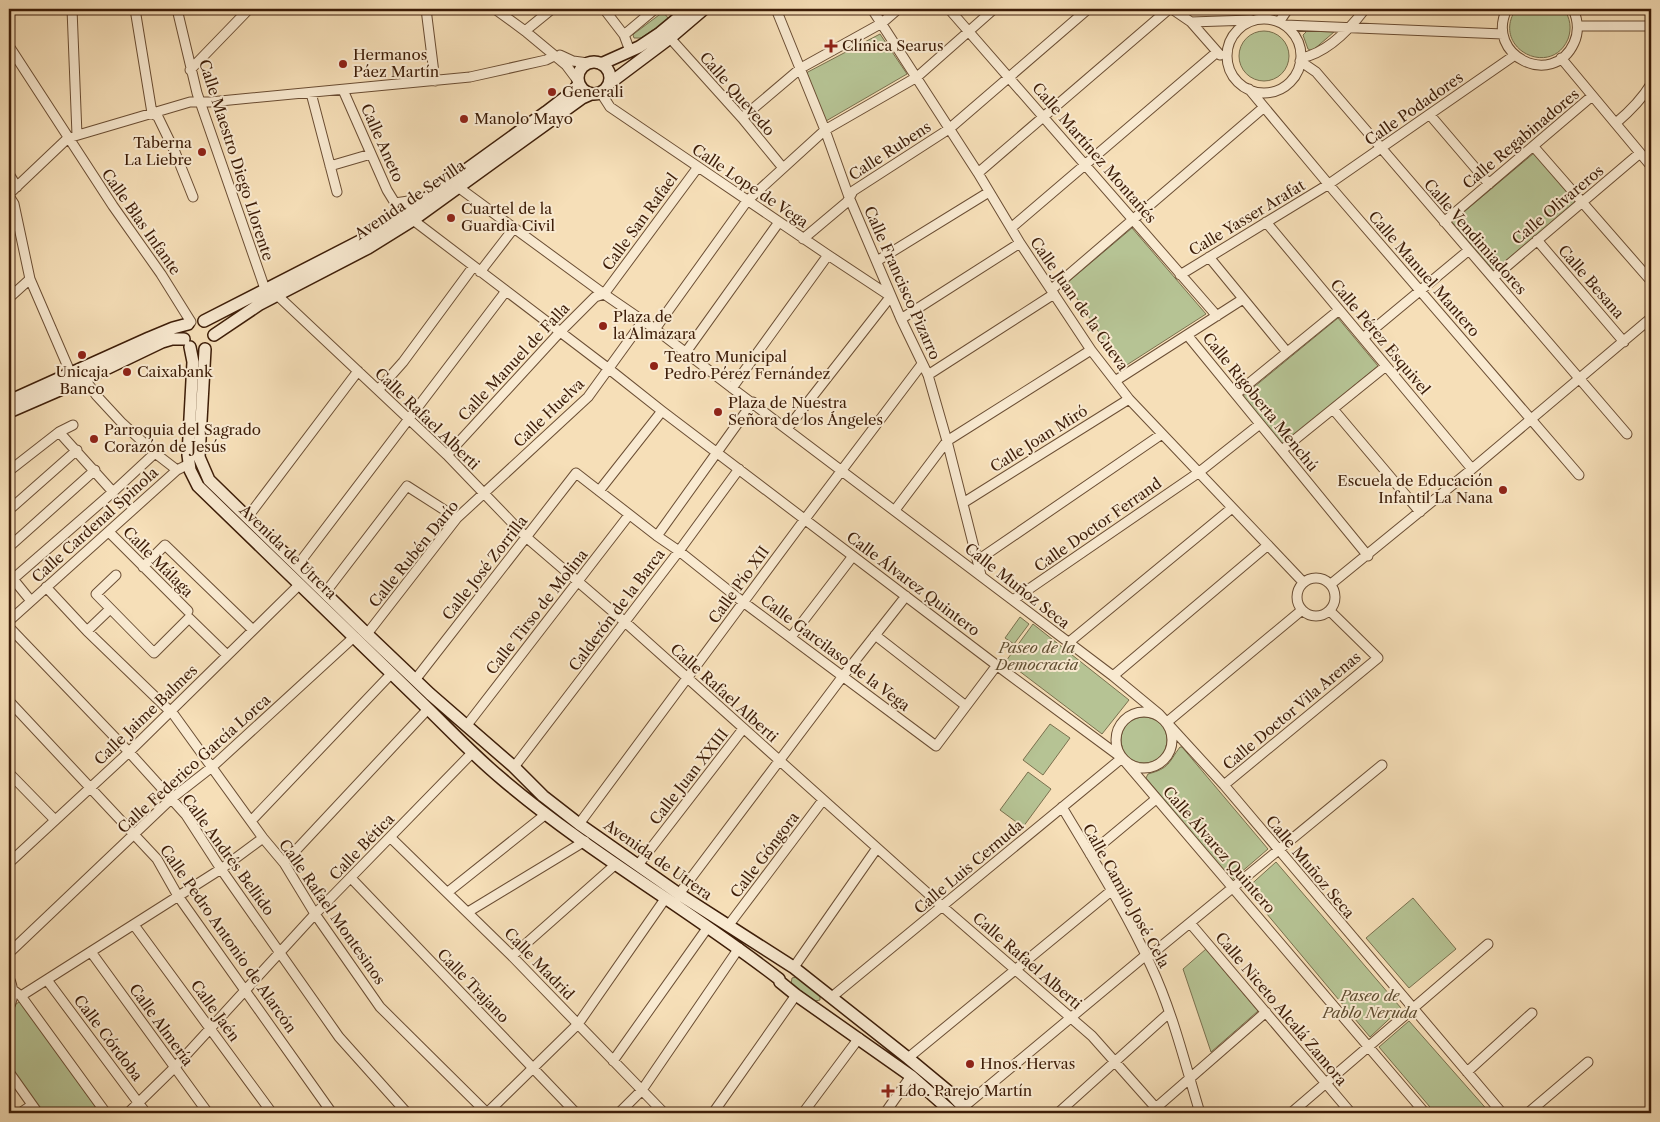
<svg xmlns="http://www.w3.org/2000/svg" width="1660" height="1122" font-family="'Libre Caslon Text',serif">
<rect width="100%" height="100%" fill="#f6dfb8"/>
<filter id="stains"><feTurbulence type="fractalNoise" baseFrequency=".004" numOctaves="4"/><feColorMatrix values="0 0 0 0 .2 0 0 0 0 .09 0 0 0 0 .02 0 0 0 .5 -.17"/></filter>
<radialGradient id="worn" r=".72"><stop offset=".6" stop-color="#630" stop-opacity="0"/><stop offset="1" stop-color="#630" stop-opacity=".3"/></radialGradient>
<path fill="#b6c394" stroke="#7a704e" d="M1516,9H1564C1570,18 1572,28 1568,39C1551,79 1490,48 1516,9Z
M663,12L669,19L641,38H634L633,35L635,33Z
M1239 56a25 25 0 1 1 50 0a25 25 0 1 1-50 0Z
M1307,31L1334,32L1312,51L1308,49L1303,35Z
M880,34L907,74L826,121L806,73Z
M1534,153L1575,202L1494,271L1452,222Z
M1132,228L1206,314L1122,368L1067,283Z
M1338,318L1378,366L1282,445L1243,396Z
M1020,617L1029,624L1014,644L1005,638Z
M1033,624L1129,700L1102,734L1006,661Z
M1121 740a23 23 0 1 1 46 0a23 23 0 1 1-46 0Z
M1050,724L1070,738L1043,775L1023,760Z
M1180,747H1182L1268,849L1232,880L1146,778L1148,774C1170,768 1168,763 1180,747Z
M1028,772L1051,789L1023,827L1000,810Z
M1276,862L1401,1008L1370,1037L1246,889Z
M1413,898L1456,949L1409,988L1366,938Z
M1206,949L1258,1011L1211,1052L1183,969Z
M796,977L820,994V1000L815,1001L791,984L792,978Z
M19,1002L23,1006L100,1113H43L9,1064V1014L16,1004Z
M1409,1021L1490,1113H1435L1379,1047Z"/>
<g fill="none" stroke-linecap="round" stroke-linejoin="round">
<defs>
<path id="street" d="M72,9L77,135
M135,9L152,113L158,117L175,152L193,197
M177,9L197,93L265,289
M426,9L435,81
M495,9L525,31L566,65L578,81
M604,9L624,35L630,51
M776,9L825,130L849,197L901,319L928,375L947,441L981,575
M872,9L978,173L1020,243L1091,350L1129,399L1303,582
M949,9L1217,316
M1172,9L1191,22L1220,55
M1260,9L1268,19
M1507,9C1484,56 1553,89 1574,43C1579,32 1578,20 1573,9
M1227 56a37 37 0 1 1 74 0a37 37 0 1 1-74 0Z
M1191,22L1251,20
M1279,22L1288,9
M1285,25L1503,34
M1578,26H1651
M525,31L552,9
M624,35L655,9
M670,38L742,118L783,168
M9,46L113,206L161,274L191,322
M560,55L573,61L588,63
M1301,58C1327,53 1349,30 1365,9
M1561,58L1651,166
M1300,61L1316,72L1627,434
M190,70L249,9
M1249,89L1335,192L1579,475
M343,90L387,190L395,203L422,199
M311,93L337,192
M601,93L610,107L828,255L890,296
M1430,115L1489,184
M742,118L801,68L882,23L898,9
M1616,123C1629,112 1642,99 1651,84
M1534,147L1651,281
M330,166L371,154
M978,173L1169,9
M9,174L17,187
M458,187L604,294L655,329L732,388L1113,676L1159,714L1224,785L1502,1113
M9,194L68,138L190,102H210L470,77L546,60L554,56
M9,196L14,204L30,279L71,374L85,379L96,395L121,422L155,453L177,470L189,464
M411,216L413,220L609,369L662,411L999,667L1122,758L1425,1113
M1266,222L1472,469
M1444,222L1592,96
M1011,228L1217,52
M803,239L847,202L853,191L949,129L1088,9
M1537,240L1624,342
M1209,257L1287,352
M877,261L989,192
M480,272L514,228
M1180,275L1329,184L1515,55
M1493,278L1640,153
M1052,289L1263,108
M277,295L447,455L526,537L625,622L943,907L1092,1036L1156,1108
M9,298L30,279
M901,319L1020,243
M655,329L747,201L825,130L917,77L994,9
M1188,336L1368,556
M1363,338L1469,250
M686,352L779,222
M928,375L1054,294
M1115,381L1243,299
M732,388L828,255
M379,389L403,362L473,267
M1236,394L1339,310
M1333,409L1420,512
M787,429L891,296
M59,432L113,492
M1282,450L1386,366
M447,455L560,332L595,297L604,294L698,167
M9,471L59,432L73,425
M599,491L662,411
M963,503L1129,399
M9,510L77,450
M895,510L947,441L1091,350
M247,518L358,371
M109,532L188,611
M657,536L753,402
M9,547L95,470
M978,560L1162,434
M297,566L506,291
M143,567L165,545L253,630
M9,574L31,601
M116,575L96,594L154,653L189,618L227,655
M1297 597a19 19 0 1 1 38 0a19 19 0 1 1-38 0Z
M13,579L113,492L155,453
M1331,584L1472,469L1651,318
M46,587L87,631L174,715L263,838L284,863L315,914L380,1007L487,1113
M325,593L407,486L457,518
M1013,600L1198,473L1260,424
M9,621L177,470
M9,627L129,752L186,815L221,869L339,1037L407,1113
M87,631L110,609
M367,634L457,518L588,397L643,321
M875,635L966,706
M791,637L853,556
M1068,643L1232,508
M1113,676L1268,545
M415,680L576,473L657,536L679,551L743,602L936,746L997,665
M9,701L157,859L178,896L332,1113
M1116 740a28 28 0 1 1 56 0a28 28 0 1 1-56 0Z
M1166,723L1302,610
M467,725L629,515
M514,767L679,551L739,469
M9,773L55,820
M1224,785L1378,658L1330,611
M1062,807C1093,859 1126,911 1151,966C1173,1013 1185,1064 1200,1113
M252,820L392,673
M579,824L805,519L922,364
M391,838L512,956L664,1113
M1090,854L1156,799
M9,863L129,752L300,584
M284,863L428,709
M638,865L743,729
M351,878L576,1113
M448,892L546,814
M679,894L843,676L906,596
M468,912L585,841
M1190,923L1351,1113
M134,925L272,1113
M728,926L823,800
M91,952L208,1113
M9,953L171,799L212,767L354,637
M512,956L616,864
M1147,958L1382,765
M794,967L877,848
M9,978C14,988 14,997 9,1008
M47,980L146,1113
M13,990L21,996L106,1113
M21,996L221,869L263,838
M833,996L1122,758
M908,1058L1111,891
M613,1061L708,927
M9,1072L38,1113
M1467,1072L1532,1013
M960,1110L1146,955
M20,1113L32,1105
M128,1113L175,1067L315,914L472,753
M487,1113L578,1024L665,899
M619,1113L642,1090L739,948
M713,1113L796,995
M803,1113L859,1038
M885,1113L911,1076
M1058,1113L1169,1013
M1150,1113L1266,1012
M1291,1113L1488,944
M1528,1113L1588,1062"/>
<path id="secondary" d="M578 78a16 16 0 1 1 32 0a16 16 0 1 1-32 0Z
M601,64L639,47L660,33L689,9
M610,83L670,38L704,9
M204,321L362,240L427,198L546,112L572,92L579,84
M214,335L260,304L368,248L413,220L582,98L591,94
M190,347L193,362L188,455L190,470L198,486L422,703C449,729 473,755 502,779C589,853 689,909 779,979L780,982L796,995L911,1076L953,1113
M205,349L199,457L209,480L367,634L430,694L514,767L543,796L579,824L679,894L793,967L908,1058L949,1092L969,1113
M9,401L149,338L173,328L188,324
M9,412L85,379L162,342L172,339H184"/>
</defs>
<use href="#street" stroke="#6b4e34" stroke-width="11"/>
<use href="#secondary" stroke="#3d1d08" stroke-width="14"/>
<use href="#street" stroke="#f9ead1" stroke-width="9"/>
<use href="#secondary" stroke="#f9ead1" stroke-width="11"/>
</g>
<g fill="#8f2418" stroke="#f9ead1" stroke-width="2">
<path d="M828.5 38.5h5v5h5v5h-5v5h-5v-5h-5v-5h5z"/>
<circle cx="343" cy="64" r="5"/>
<circle cx="552" cy="92" r="5"/>
<circle cx="464" cy="119" r="5"/>
<circle cx="202" cy="152" r="5"/>
<circle cx="451" cy="218" r="5"/>
<circle cx="603" cy="326" r="5"/>
<circle cx="82" cy="355" r="5"/>
<circle cx="654" cy="366" r="5"/>
<circle cx="127" cy="372" r="5"/>
<circle cx="718" cy="412" r="5"/>
<circle cx="94" cy="439" r="5"/>
<circle cx="1503" cy="490" r="5"/>
<circle cx="970" cy="1064" r="5"/>
<path d="M885.5 1083.5h5v5h5v5h-5v5h-5v-5h-5v-5h5z"/>
</g>
<g text-anchor="middle" stroke-width="4" stroke-linejoin="round" paint-order="stroke">
<g font-size="15" fill="#3d1d08" stroke="#f9ead1" text-anchor="start">
<text x="842" y="51">Clínica Searus</text>
<text x="353" y="60">Hermanos<tspan x="353" dy="17">Páez Martín</tspan></text>
<text x="562" y="97">Generali</text>
<text x="474" y="124">Manolo Mayo</text>
<text x="192" y="148" text-anchor="end">Taberna<tspan x="192" dy="17">La Liebre</tspan></text>
<text x="461" y="214">Cuartel de la<tspan x="461" dy="17">Guardia Civil</tspan></text>
<text x="613" y="322">Plaza de<tspan x="613" dy="17">la Almazara</tspan></text>
<text x="664" y="362">Teatro Municipal<tspan x="664" dy="17">Pedro Pérez Fernández</tspan></text>
<text x="82" y="377" text-anchor="middle">Unicaja<tspan x="82" dy="17">Banco</tspan></text>
<text x="137" y="377">Caixabank</text>
<text x="728" y="408">Plaza de Nuestra<tspan x="728" dy="17">Señora de los Ángeles</tspan></text>
<text x="104" y="435">Parroquia del Sagrado<tspan x="104" dy="17">Corazón de Jesús</tspan></text>
<text x="1493" y="486" text-anchor="end">Escuela de Educación<tspan x="1493" dy="17">Infantil La Nana</tspan></text>
<text x="980" y="1069">Hnos. Hervas</text>
<text x="898" y="1096">Ldo. Parejo Martín</text>
</g>
<g font-size="15" fill="#3d1d08" stroke="#f9ead1">
<text transform="translate(737 94) rotate(49)" y="5">Calle Quevedo</text>
<text transform="translate(1414 109) rotate(-35)" y="5">Calle Podadores</text>
<text transform="translate(1521 139) rotate(-40)" y="5">Calle Regabinadores</text>
<text transform="translate(382 143) rotate(66)" y="5">Calle Aneto</text>
<text transform="translate(890 151) rotate(-33)" y="5">Calle Rubens</text>
<text transform="translate(1094 153) rotate(49)" y="5">Calle Martínez Montañés</text>
<text transform="translate(236 160) rotate(72)" y="5">Calle Maestro Diego Llorente</text>
<text transform="translate(750 186) rotate(34)" y="5">Calle Lope de Vega</text>
<text transform="translate(410 200) rotate(-34)" y="5">Avenida de Sevilla</text>
<text transform="translate(1558 205) rotate(-40)" y="5">Calle Olivareros</text>
<text transform="translate(1247 218) rotate(-31)" y="5">Calle Yasser Arafat</text>
<text transform="translate(141 222) rotate(55)" y="5">Calle Blas Infante</text>
<text transform="translate(640 222) rotate(-54)" y="5">Calle San Rafael</text>
<text transform="translate(1475 237) rotate(49)" y="5">Calle Vendimiadores</text>
<text transform="translate(1424 274) rotate(49)" y="5">Calle Manuel Mantero</text>
<text transform="translate(1591 282) rotate(49)" y="5">Calle Besana</text>
<text transform="translate(902 283) rotate(66)" y="5">Calle Francisco Pizarro</text>
<text transform="translate(1079 304) rotate(55)" y="5">Calle Juan de la Cueva</text>
<text transform="translate(1380 337) rotate(50)" y="5">Calle Pérez Esquivel</text>
<text transform="translate(514 362) rotate(-47)" y="5">Calle Manuel de Falla</text>
<text transform="translate(1260 402) rotate(51)" y="5">Calle Rigoberta Menchú</text>
<text transform="translate(549 413) rotate(-44)" y="5">Calle Huelva</text>
<text transform="translate(427 419) rotate(44)" y="5">Calle Rafael Alberti</text>
<text transform="translate(1039 439) rotate(-32)" y="5">Calle Joan Miró</text>
<text transform="translate(95 525) rotate(-42)" y="5">Calle Cardenal Spinola</text>
<text transform="translate(1098 525) rotate(-35)" y="5">Calle Doctor Ferrand</text>
<text transform="translate(288 552) rotate(44)" y="5">Avenida de Utrera</text>
<text transform="translate(414 554) rotate(-51)" y="5">Calle Rubén Darío</text>
<text transform="translate(158 562) rotate(45)" y="5">Calle Málaga</text>
<text transform="translate(485 568) rotate(-52)" y="5">Calle José Zorrilla</text>
<text transform="translate(913 584) rotate(37)" y="5">Calle Álvarez Quintero</text>
<text transform="translate(739 585) rotate(-54)" y="5">Calle Pío XII</text>
<text transform="translate(1017 586) rotate(38)" y="5">Calle Muñoz Seca</text>
<text transform="translate(617 610) rotate(-53)" y="5">Calderón de la Barca</text>
<text transform="translate(537 612) rotate(-52)" y="5">Calle Tirso de Molina</text>
<text transform="translate(835 653) rotate(37)" y="5">Calle Garcilaso de la Vega</text>
<text transform="translate(724 693) rotate(42)" y="5">Calle Rafael Alberti</text>
<text transform="translate(1292 711) rotate(-40)" y="5">Calle Doctor Vila Arenas</text>
<text transform="translate(146 715) rotate(-44)" y="5">Calle Jaime Balmes</text>
<text transform="translate(194 764) rotate(-42)" y="5">Calle Federico García Lorca</text>
<text transform="translate(689 777) rotate(-52)" y="5">Calle Juan XXIII</text>
<text transform="translate(362 847) rotate(-46)" y="5">Calle Bética</text>
<text transform="translate(1219 850) rotate(49)" y="5">Calle Álvarez Quintero</text>
<text transform="translate(228 855) rotate(54)" y="5">Calle Andrés Bellido</text>
<text transform="translate(765 855) rotate(-53)" y="5">Calle Góngora</text>
<text transform="translate(658 860) rotate(35)" y="5">Avenida de Utrera</text>
<text transform="translate(969 867) rotate(-40)" y="5">Calle Luis Cernuda</text>
<text transform="translate(1310 867) rotate(50)" y="5">Calle Muñoz Seca</text>
<text transform="translate(1126 896) rotate(61)" y="5">Calle Camilo José Cela</text>
<text transform="translate(332 912) rotate(55)" y="5">Calle Rafael Montesinos</text>
<text transform="translate(228 939) rotate(55)" y="5">Calle Pedro Antonio de Alarcón</text>
<text transform="translate(1027 961) rotate(41)" y="5">Calle Rafael Alberti</text>
<text transform="translate(539 964) rotate(46)" y="5">Calle Madrid</text>
<text transform="translate(473 986) rotate(46)" y="5">Calle Trajano</text>
<text transform="translate(1281 1009) rotate(50)" y="5">Calle Niceto Alcalá Zamora</text>
<text transform="translate(215 1011) rotate(54)" y="5">Calle Jaén</text>
<text transform="translate(161 1025) rotate(54)" y="5">Calle Almería</text>
<text transform="translate(108 1038) rotate(53)" y="5">Calle Córdoba</text>
</g>
<g font-size="15" font-style="italic" fill="#614f32" stroke="#f9ead1">
<text x="1037" y="653">Paseo de la<tspan x="1037" dy="17">Democracia</tspan></text>
<text x="1370" y="1001">Paseo de<tspan x="1370" dy="17">Pablo Neruda</tspan></text>
</g>
</g>
<rect width="1660" height="1122" fill="none" stroke="#f6dfb8" stroke-width="30"/>
<rect x="10" y="10" width="1640" height="1102" fill="none" stroke="#3d1d08" stroke-width="2.5"/>
<rect x="15" y="15" width="1630" height="1092" fill="none" stroke="#3d1d08"/>
<rect width="100%" height="100%" filter="url(#stains)"/>
<rect width="100%" height="100%" fill="url(#worn)"/>
</svg>
